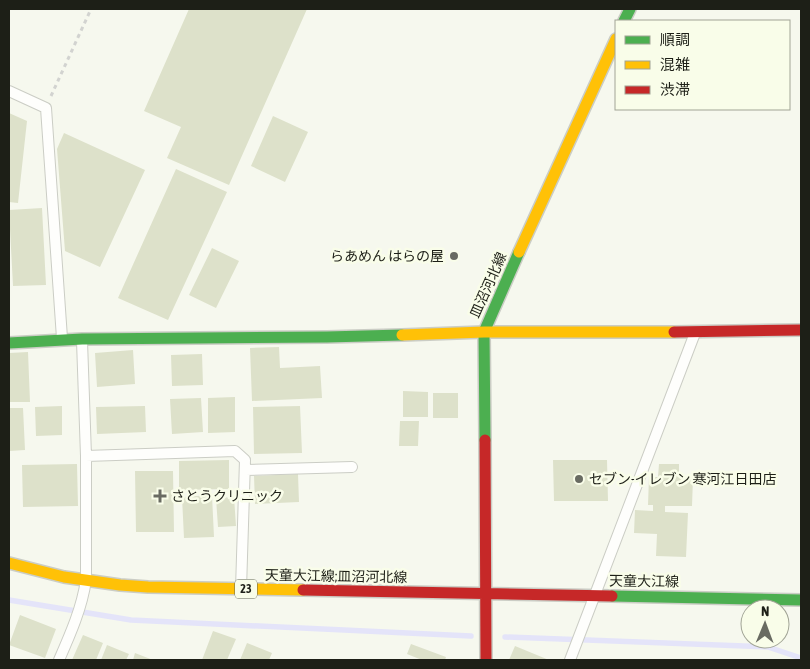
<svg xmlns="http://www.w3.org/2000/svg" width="810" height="669" font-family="'Asap Condensed','Noto Sans JP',sans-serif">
<rect width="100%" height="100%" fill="#f6f8ee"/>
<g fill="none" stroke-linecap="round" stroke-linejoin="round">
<path stroke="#e4e4f9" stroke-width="5.5" d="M9,600L131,620L471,636
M505,637L768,647L801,658"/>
</g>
<path fill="#dde1ca" d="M189,9H307L229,185L167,158L181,127L144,111Z
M9,113L27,121L18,203L9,202Z
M273,116L308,132L285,182L251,166Z
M64,133L145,170L100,267L65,251L57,149Z
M176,169L227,192L168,320L118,298Z
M42,208L46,285L13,286L9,210Z
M212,248L239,261L216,308L189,295Z
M279,347L280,368L320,366L322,398L252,401L250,348Z
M133,350L135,384L97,387L95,353Z
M28,352L30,402H9V353Z
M202,354L203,385L172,386L171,355Z
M403,391L428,392V417H403Z
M433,393H458V418H433Z
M235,397V432L208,433V398Z
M201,398L203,432L172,434L170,399Z
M62,406V435L36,436L35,407Z
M145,406L146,432L97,434L96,407Z
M300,406L302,453L254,454L253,407Z
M9,408H23L25,450L9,451Z
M400,421H419L418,446H399Z
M229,460V489L179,490V461Z
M553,460H607L608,501H554Z
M77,464L78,506L23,507L22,465Z
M659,464H679V478H693L692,506H665V512L688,513L686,557L656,556L657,534L634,533L635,510L653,511V505H648L649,477H658Z
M135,471H173L174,532H136Z
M298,474L299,502L255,504L254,476Z
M212,495L214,537L184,538L182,497Z
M234,497L236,526L218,527L216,498Z
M20,615L56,629L45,658L9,645Z
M213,631L236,639L227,660H202Z
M83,635L103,643L96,660H72Z
M247,643L272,653L269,660H240Z
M411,644L446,657L445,660H422L407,654Z
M107,645L129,654L126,660H101Z
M515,646L549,660H509Z
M135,653L153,660H133Z"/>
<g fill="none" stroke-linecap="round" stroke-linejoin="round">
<defs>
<path id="lane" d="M9,91L46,108L62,338
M86,456L235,451L245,460L241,589
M245,470L352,467
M59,660C70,635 82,608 86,580V456L82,341
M570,660L695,333"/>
<path id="fast" d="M624,21L630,9
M9,343L82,339L327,337L402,335
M485,440L484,332L519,252
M612,596L801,600"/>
<path id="slow" d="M519,252L616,39
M402,335L484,332H674
M9,563L64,577L120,585L148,587L303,590"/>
<path id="jam" d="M674,332L801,330
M485,440L486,660
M303,590L612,596"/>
</defs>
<use href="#lane" stroke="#cbcdc5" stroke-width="12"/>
<use href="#fast" stroke="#cbcdc5" stroke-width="14"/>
<use href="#slow" stroke="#cbcdc5" stroke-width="14"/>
<use href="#jam" stroke="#cbcdc5" stroke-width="14"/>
<path stroke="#d2d3d0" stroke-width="3" stroke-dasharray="4 4" stroke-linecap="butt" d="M51,96L91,9"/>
<use href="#lane" stroke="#fefefc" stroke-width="10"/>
<use href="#fast" stroke="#4caf50" stroke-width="11"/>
<use href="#slow" stroke="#ffc107" stroke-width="11"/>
<use href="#jam" stroke="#c62828" stroke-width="11"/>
</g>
<g fill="#696b62" stroke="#f9fde9" stroke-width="2">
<circle cx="454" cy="256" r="5"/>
<circle cx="579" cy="479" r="5"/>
<path d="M157.5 488.5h5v5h5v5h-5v5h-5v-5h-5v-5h5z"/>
</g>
<g text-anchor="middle" stroke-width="5" stroke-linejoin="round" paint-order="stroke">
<rect fill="#f9fde9" stroke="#5f6256" stroke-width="1" x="235" y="579.5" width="22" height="19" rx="4"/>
<g font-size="12" font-weight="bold" fill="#1d1f17">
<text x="246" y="593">23</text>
</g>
<g font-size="14" fill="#1d1f17" stroke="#f9fde9" text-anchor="start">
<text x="444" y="261" text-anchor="end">らあめん はらの屋</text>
<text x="589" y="484">セブン-イレブン 寒河江日田店</text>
<text x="171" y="501">さとうクリニック</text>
</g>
<g font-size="14" fill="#1d1f17" stroke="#f9fde9">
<text transform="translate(488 285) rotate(-66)" y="5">皿沼河北線</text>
<text transform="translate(336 576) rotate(1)" y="5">天童大江線;皿沼河北線</text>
<text transform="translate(644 581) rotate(1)" y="5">天童大江線</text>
</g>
</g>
<rect width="810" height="669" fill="none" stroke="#1d1f17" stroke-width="20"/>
<rect x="615" y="20" width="175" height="90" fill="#f9fde9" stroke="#a1a495"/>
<rect x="625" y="36" width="25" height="8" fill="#4caf50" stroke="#a1a495"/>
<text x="660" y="45" font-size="15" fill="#1d1f17">順調</text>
<rect x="625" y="61" width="25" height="8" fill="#ffc107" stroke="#a1a495"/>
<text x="660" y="70" font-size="15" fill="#1d1f17">混雑</text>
<rect x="625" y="86" width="25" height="8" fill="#c62828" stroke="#a1a495"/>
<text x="660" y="95" font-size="15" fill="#1d1f17">渋滞</text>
<g transform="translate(765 624) rotate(1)"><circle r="24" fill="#f9fde9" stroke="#a1a495"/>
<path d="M0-4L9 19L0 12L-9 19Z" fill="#696b62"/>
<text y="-8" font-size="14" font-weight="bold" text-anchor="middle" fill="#1d1f17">N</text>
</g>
</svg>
